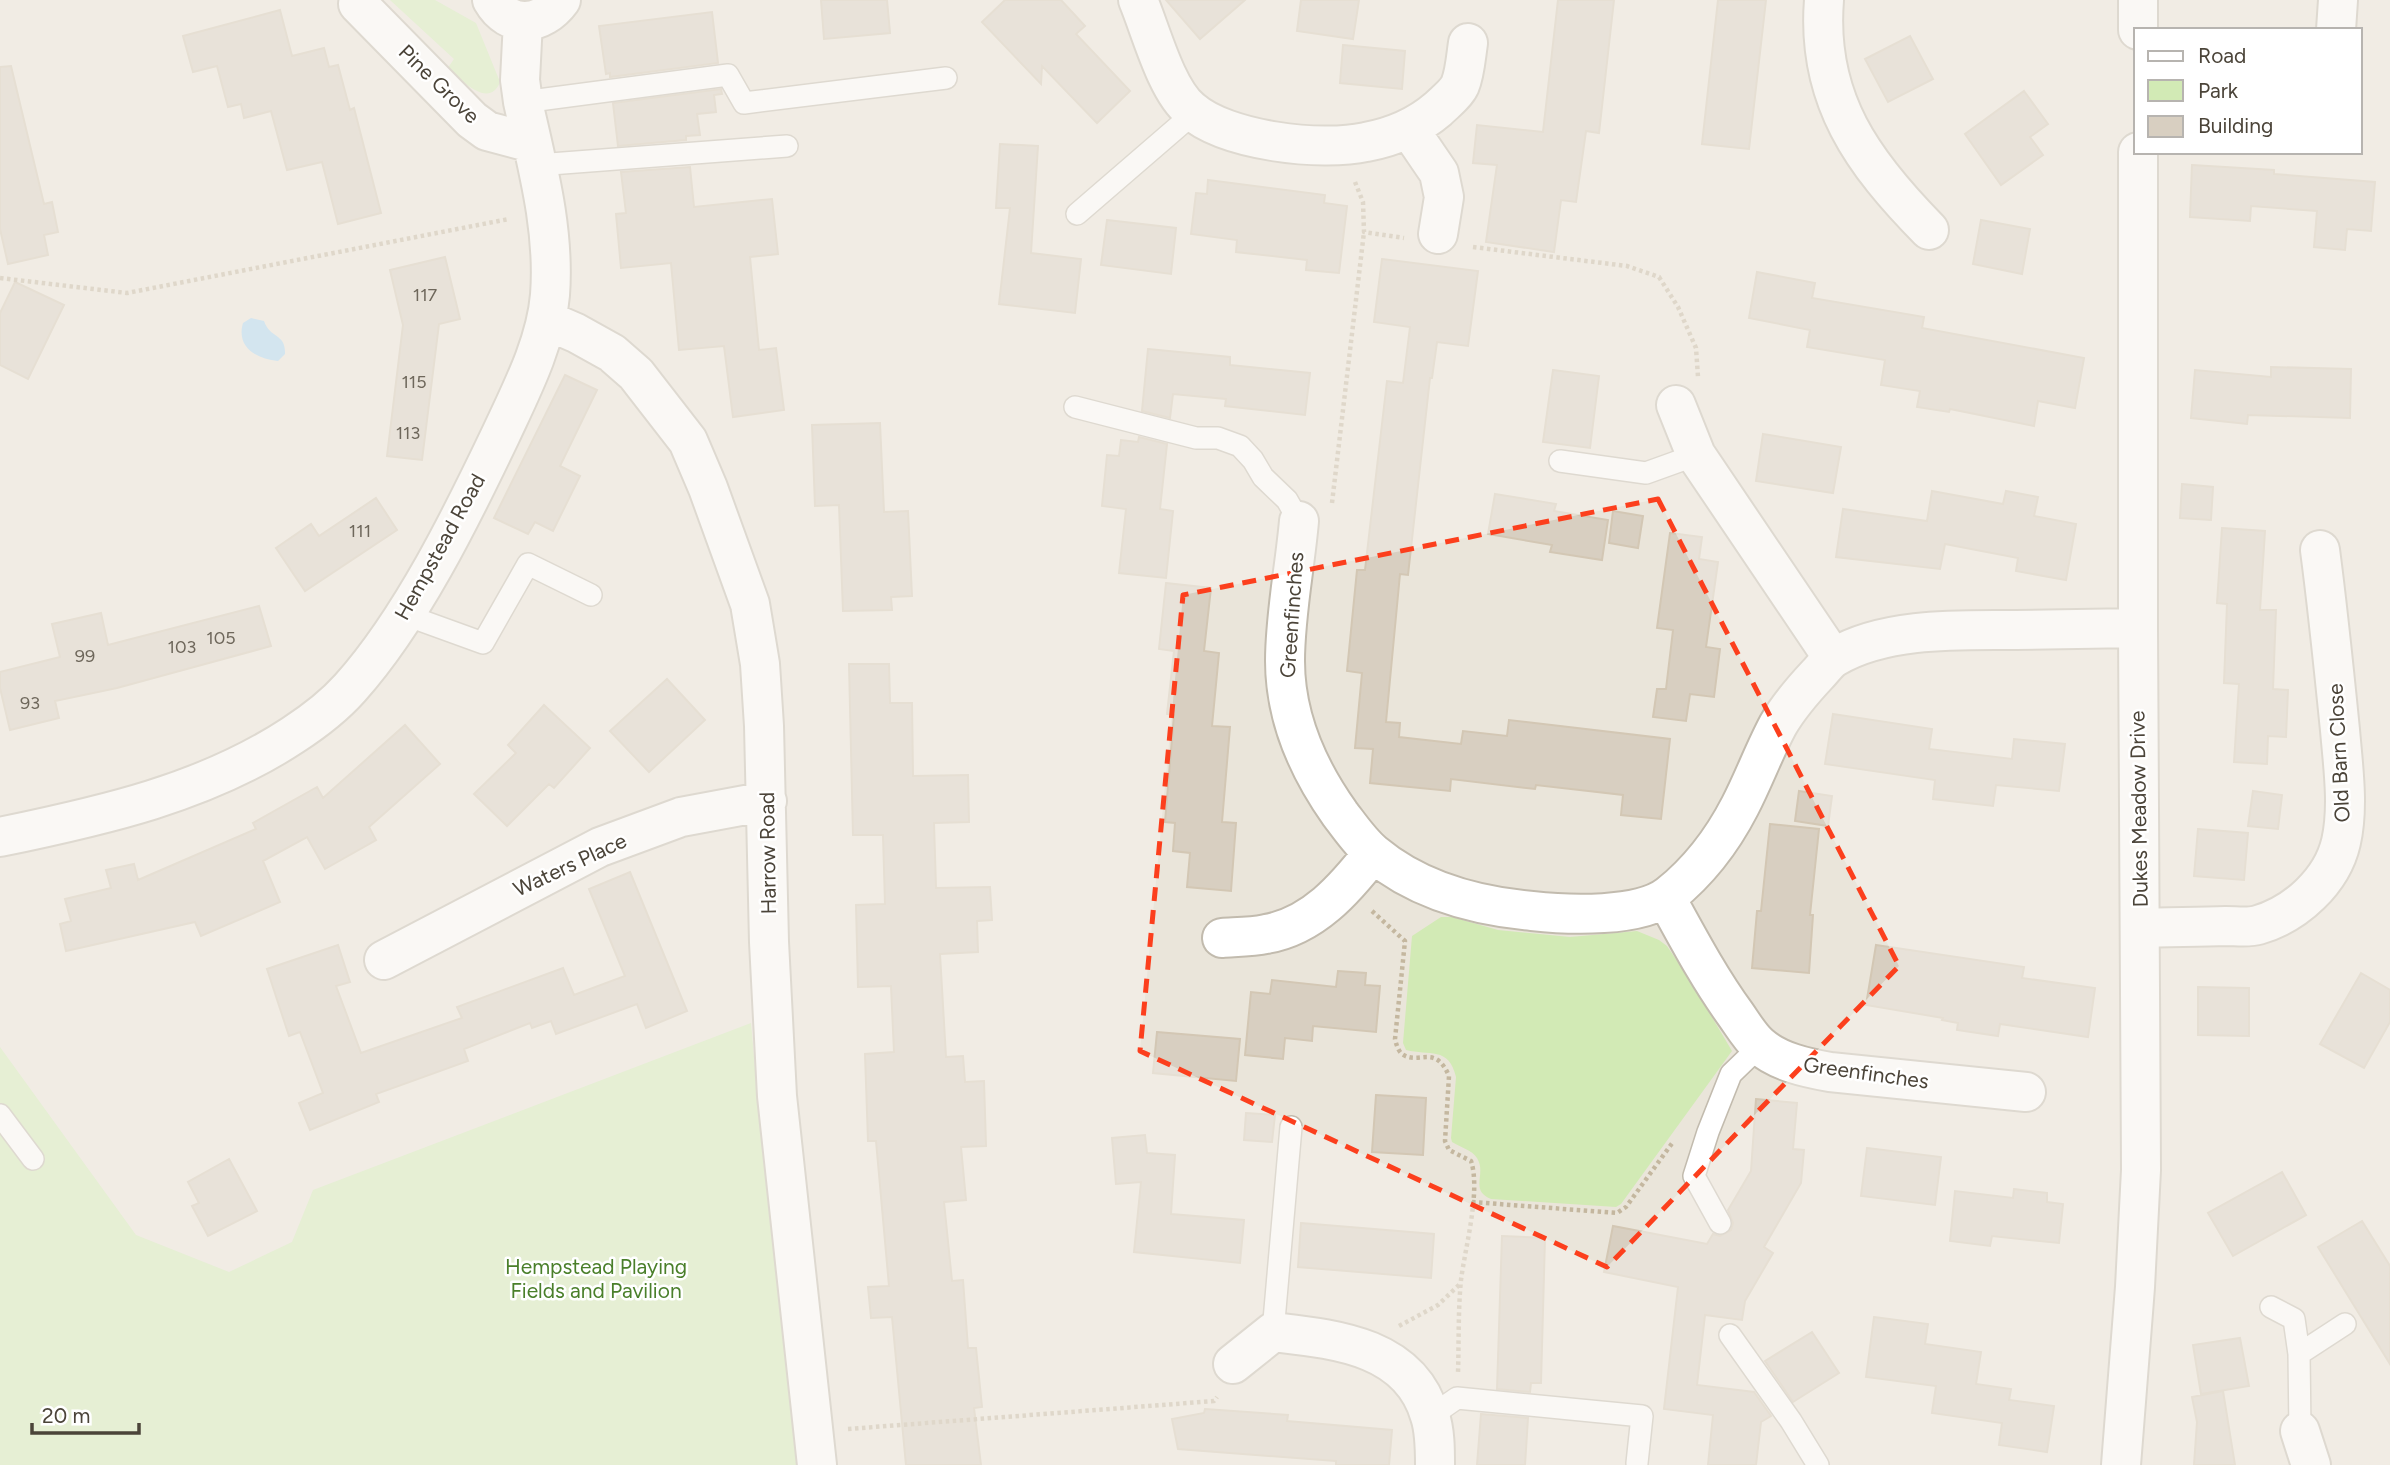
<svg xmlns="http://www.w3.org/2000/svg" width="2390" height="1465" font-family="Figtree,sans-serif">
<rect width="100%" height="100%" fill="#f6f3ec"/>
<path fill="#eae5da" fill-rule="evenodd" d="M0,0H2390V1465H0ZM2136,30H2360V152H2136Z"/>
<path fill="#d2eab5" d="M390,0H435L476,23L500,82C489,110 461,79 447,69L454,59Z
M1441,917H1452L1498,930L1570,937L1637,931L1659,940L1667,946L1690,980L1732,1051L1621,1204L1616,1207L1491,1199C1469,1190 1487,1174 1477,1158C1472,1150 1460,1147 1452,1142L1451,1138L1456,1077C1449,1046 1429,1056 1406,1050L1403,1043L1412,936Z
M751,1023L756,1079L807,1465H0V1047L136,1235L229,1272L292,1242L313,1190Z"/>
<path fill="#a9d4f2" d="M251,318L264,321C270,339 286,333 285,354L278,361C256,359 236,347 243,323Z"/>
<path fill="#d8cfc1" stroke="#d3c7b4" stroke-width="2" d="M821,0H887L890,33L824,39Z
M1005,0H1061L1085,26L1076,34L1130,91L1097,123L1042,66L1041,84L982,22Z
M1166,0H1245L1200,39Z
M1301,0H1359L1353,39L1297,31Z
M1558,0H1614L1599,133L1586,131L1576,202L1561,200L1554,252L1486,242L1497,165L1473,163L1477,125L1543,132Z
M1718,0H1766L1749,149L1702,144Z
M280,10L292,56L324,48L329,67L338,65L350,110L354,108L381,213L338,224L322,162L287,170L271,111L244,118L241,104L228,107L217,66L193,72L183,36Z
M712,12L718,63L610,77V73L606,74L599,26Z
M1910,36L1933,79L1888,102L1865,59Z
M1343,45L1405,51L1402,89L1340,83Z
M11,66L44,204L52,202L58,232L44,235L48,255L8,264L0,229V67Z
M721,89L722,94L714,95L716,112L697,114L700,135L686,136V140L618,146L613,103Z
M2024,91L2048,124L2030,137L2043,155L2001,185L1965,134Z
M1000,144L1038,146L1031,253L1081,259L1075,313L999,304L1010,208H996Z
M2192,165L2274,170V174L2375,182L2371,231L2347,229L2345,250L2314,247L2317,211L2251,206L2250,221L2190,217Z
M690,167L694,207L772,199L778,254L750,257L759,350L776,348L784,410L733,417L724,346L679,350L671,263L621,268L616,214L626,213L621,172Z
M1208,180L1325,195L1324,203L1347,206L1339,273L1306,270L1307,260L1236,252L1237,240L1191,234L1196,193L1207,194Z
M1107,220L1176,228L1171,274L1101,265Z
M1981,220L2030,229L2022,274L1973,264Z
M445,257L460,319L439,324L422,460L387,456L403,325L390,270Z
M1382,259L1478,271L1468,346L1437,342L1432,378H1430L1408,575L1400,574L1386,722L1400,723L1399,737L1461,744L1463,731L1507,736L1509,720L1670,739L1661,819L1621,815L1623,795L1536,785L1535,789L1451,779L1450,791L1370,783L1373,749L1355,748L1362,673L1347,671L1357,570H1365L1387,381L1403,383L1410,327L1374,322Z
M1757,272L1815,283L1812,298L1924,317L1922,328L2084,358L2075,408L2038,401L2034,426L1950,409L1949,412L1917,407L1920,391L1881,385L1885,360L1807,347L1810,330L1749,318Z
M15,282L64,305L28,379L0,365V313Z
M1148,349L1230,357V365L1310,373L1305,415L1225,406L1226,399L1173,394L1170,418L1142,411Z
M2271,367L2351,369L2350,418L2248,415L2247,424L2191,418L2195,370L2271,377Z
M1553,370L1599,376L1590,448L1543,442Z
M565,375L597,390L560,466L580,476L553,531L535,522L528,534L494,518Z
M880,423L884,512L908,511L912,596L891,597L892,610L843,611L839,505L815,506L812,425Z
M1763,434L1841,447L1833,493L1756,481Z
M1139,437L1167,444L1160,509L1173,511L1166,578L1119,573L1126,509L1102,506L1107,455L1119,456L1121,440L1138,442Z
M2182,484L2213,487L2211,520L2180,518Z
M1932,491L2003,504L2006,491L2038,497L2034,516L2076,524L2066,580L2016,571L2018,558L1945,544L1940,569L1836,557L1843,509L1927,521Z
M1495,494L1556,504L1554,511L1608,520L1602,560L1550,552L1552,545L1488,534Z
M376,498L397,530L305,591L276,548L311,524L319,536Z
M1613,511L1643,516L1638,548L1609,543Z
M2222,528L2265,531L2260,610H2276L2273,689L2288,690L2286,737L2268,736L2267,764L2234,762L2239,684L2224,683L2227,604L2217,603Z
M1670,533L1702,537L1699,559L1718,562L1706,647L1720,649L1714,697L1690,694L1686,721L1653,717L1657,689H1666L1673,630L1657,628Z
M1166,583L1211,588L1204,651L1219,653L1212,726L1230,727L1222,822L1236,823L1231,891L1187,887L1190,853L1173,851L1175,823L1165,822L1174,715L1167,714L1174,651L1159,649Z
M259,606L271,646L117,688L55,701L59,718L10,730L0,688V672L60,657L52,624L101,613L108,645Z
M849,664H889L890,703H912L913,776L968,775L969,822L934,823L936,888L990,887L992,920L977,921L978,952L940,954L946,1057L963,1056L965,1082L984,1081L986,1146L961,1147L966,1200L944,1202L952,1281L963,1280L968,1348H976L982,1407L974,1408L981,1465H906L892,1317L871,1318L868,1287L889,1286L876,1141H868L865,1054L894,1052L891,986L858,987L856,905L885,904L883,835H853Z
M667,679L705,720L649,772L610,731Z
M544,705L590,748L554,788L549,784L507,826L474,794L516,753L508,745Z
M1833,714L1932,729L1929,749L2012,759L2014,739L2065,744L2059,791L1996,785L1993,806L1933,799L1935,780L1825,764Z
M405,725L440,764L369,827L376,840L325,869L307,837L263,861L280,902L201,936L195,922L66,951L60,924L71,921L65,899L111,888L106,870L134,864L138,880L256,829L253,823L317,787L323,798Z
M1799,791L1832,796L1828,826L1795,821Z
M2253,791L2282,795L2278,829L2248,826Z
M1770,824L1819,829L1810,915H1813L1809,973L1752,968L1757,911H1761Z
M2198,829L2248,833L2244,880L2194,876Z
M630,872L687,1011L646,1028L637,1004L556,1034L551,1021L532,1028L530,1023L464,1049L468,1061L376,1094L379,1102L310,1130L299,1103L323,1093L300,1032L289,1036L267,969L338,945L350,982L336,986L361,1053L462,1018L457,1007L563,968L574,995L625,976L589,889Z
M1876,945L2024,967L2022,978L2095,988L2088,1037L2000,1024L1998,1036L1957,1030L1958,1023L1942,1020L1943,1018L1866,1005Z
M1338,971L1366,973L1365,985L1380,986L1376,1032L1313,1026L1312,1041L1285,1038L1283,1059L1245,1055L1251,992L1270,994L1272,980L1336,987Z
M2361,973L2390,990V1022L2364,1068L2320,1044Z
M2198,987L2249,988V1036L2198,1035Z
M1157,1032L1240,1039L1236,1081L1153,1073Z
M1376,1095L1426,1098L1423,1155L1372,1152Z
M1756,1099L1797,1103L1793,1149L1804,1150L1801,1183L1764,1247L1773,1253L1745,1301L1742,1320L1705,1315L1697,1385L1754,1392L1771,1416L1761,1422L1756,1465H1708L1713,1415L1664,1409L1678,1287L1604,1272L1613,1226L1707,1244L1713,1234L1720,1236L1731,1230L1733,1223L1728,1210L1751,1171Z
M1246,1113L1275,1115L1272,1142L1244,1140Z
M1145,1135L1147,1153L1175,1155L1171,1214L1244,1220L1240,1263L1134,1252L1141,1182L1116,1184L1112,1138Z
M1867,1148L1941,1157L1935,1205L1861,1196Z
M229,1159L257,1211L208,1236L192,1206L199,1203L188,1182Z
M2282,1172L2306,1215L2233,1256L2208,1213Z
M2014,1189L2047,1193V1202L2063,1204L2059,1243L1992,1236L1990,1246L1950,1241L1955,1191L2013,1198Z
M2362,1221L2390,1266V1364L2318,1247Z
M1301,1223L1434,1234L1431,1278L1298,1267Z
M1502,1236L1545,1238L1541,1383H1531L1530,1392L1497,1389Z
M1874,1317L1928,1324L1925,1344L1981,1352L1976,1384L2011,1389L2009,1400L2054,1406L2047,1452L1999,1445L2002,1423L1932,1413L1936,1386L1866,1377Z
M1812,1332L1839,1373L1793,1402L1765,1361Z
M2240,1338L2249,1386L2201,1394L2193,1345Z
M2223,1391L2235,1465H2194L2197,1422L2192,1397Z
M1205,1409L1288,1415L1287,1421L1392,1430L1389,1465H1336V1461L1178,1449L1172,1419L1204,1413Z
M1481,1414L1528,1418L1525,1465H1477Z"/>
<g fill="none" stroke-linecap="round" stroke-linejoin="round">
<defs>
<path id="lane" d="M523,102L728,75L744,103L946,78
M537,165L787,146
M1077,214L1194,113
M1075,407L1196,438H1218L1240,446L1253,460L1263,477L1287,500L1299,521
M1560,461L1646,473L1696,455
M403,614L483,643L528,564L591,595
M0,1115L33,1159
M1720,1223L1694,1176L1708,1132L1731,1074L1760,1046
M2271,1307L2294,1319L2299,1354
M1273,1332L1291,1127
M1730,1335L1791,1421L1818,1465
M1431,1416L1457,1398L1642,1416L1637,1463
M2300,1431L2299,1354L2345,1324"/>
<path id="street" d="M492,0C509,30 542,26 561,0
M1138,0C1151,31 1166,90 1191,110C1226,141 1321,152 1366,142C1393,137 1417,127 1438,109C1445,102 1456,94 1460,85C1465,73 1466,56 1468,43
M1824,0C1816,99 1863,163 1929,230
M358,4L472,120L487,131L532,143
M2138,30V0
M2336,30L2338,0
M1409,129L1439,173L1444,197L1438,234
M546,320L576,333L612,353L636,374L688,441L708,488L750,604L760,664L764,726L769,942L777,1096L817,1465
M1676,405L1696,455L1833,658
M1299,521C1295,567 1285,614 1285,661C1285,717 1308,769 1340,814C1350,827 1360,842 1373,853C1417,890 1476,906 1532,911C1568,915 1640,918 1669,895C1699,871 1723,839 1740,806C1754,779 1764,751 1778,725C1789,706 1803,690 1817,675C1823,669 1828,661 1835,657C1885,627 1960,630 2016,630C2057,629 2097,629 2138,628
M0,837C102,816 205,793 293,735C313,722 334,706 350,688C411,620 462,516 501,434C521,391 546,343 550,295C555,229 537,165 523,102L520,80L523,21
M1666,898C1688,938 1709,978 1736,1015C1743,1025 1750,1037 1759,1045C1778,1062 1807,1068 1830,1072L2026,1092
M2140,928C2169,927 2197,927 2226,926C2236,926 2248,928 2258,925C2296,914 2332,881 2341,842C2349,807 2343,766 2340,730C2334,670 2328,610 2320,550
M1222,938C1236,937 1252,937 1266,934C1313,926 1345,889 1373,853
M384,960L600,847L681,817L767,801
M1233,1364L1273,1332C1333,1339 1410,1345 1430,1416C1435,1431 1435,1449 1435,1465
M2300,1431L2311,1465
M2121,1465L2135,1287L2141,1170L2138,628V152"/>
</defs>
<use href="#lane" stroke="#c2bbae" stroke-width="24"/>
<use href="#street" stroke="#c2bbae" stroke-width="42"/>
<path stroke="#c4b79f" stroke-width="4.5" stroke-dasharray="3.5 3.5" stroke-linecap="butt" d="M1355,182L1363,202L1364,232L1404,238
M1473,247L1627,266L1659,277L1678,307L1696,348L1698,377
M0,278L127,293L509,219
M1332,503L1364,232
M1372,911L1405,941L1395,1039C1396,1043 1398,1051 1402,1054C1419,1066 1435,1043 1449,1076L1445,1141L1449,1150L1471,1161C1481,1191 1465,1248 1461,1280C1458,1310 1459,1342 1458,1373
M1472,1202L1617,1213L1626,1207L1673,1142
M1399,1326L1438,1305L1460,1284
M848,1429L1214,1401L1217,1397"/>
<use href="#lane" stroke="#fff" stroke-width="21"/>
<use href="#street" stroke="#fff" stroke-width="38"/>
</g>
<path d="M0 0H2390V1465H0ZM1658,499L1899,966L1607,1267L1140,1051L1183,595Z" fill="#f6f3ec" fill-opacity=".55" fill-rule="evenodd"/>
<path fill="none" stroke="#fc3f1d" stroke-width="5" stroke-dasharray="14 9" stroke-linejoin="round" d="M1658,499L1899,966L1607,1267L1140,1051L1183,595Z"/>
<g text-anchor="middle" stroke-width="5" stroke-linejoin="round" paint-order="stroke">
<g font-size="18" fill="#6e675b">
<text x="425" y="301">117</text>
<text x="414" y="388">115</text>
<text x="408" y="439">113</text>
<text x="360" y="537">111</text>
<text x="221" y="644">105</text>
<text x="182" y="653">103</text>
<text x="85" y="662">99</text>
<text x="30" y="709">93</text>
</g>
<g font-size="21" fill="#4b4439" stroke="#fff">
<text transform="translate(439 84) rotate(44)" y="7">Pine Grove</text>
<text transform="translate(440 547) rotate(-61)" y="7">Hempstead Road</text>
<text transform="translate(1292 615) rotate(-86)" y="7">Greenfinches</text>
<text transform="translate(2339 753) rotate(-93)" y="7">Old Barn Close</text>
<text transform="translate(2139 809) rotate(-91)" y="7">Dukes Meadow Drive</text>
<text transform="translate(768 853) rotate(-91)" y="7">Harrow Road</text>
<text transform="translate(570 865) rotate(-25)" y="7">Waters Place</text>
<text transform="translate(1866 1073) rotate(8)" y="7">Greenfinches</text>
</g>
<g font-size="21" fill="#4a7f2a" stroke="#fff">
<text x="596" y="1274">Hempstead Playing<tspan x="596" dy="24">Fields and Pavilion</tspan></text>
</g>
</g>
<rect x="2134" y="28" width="228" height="126" fill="#ffffff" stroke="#b7b4b0" stroke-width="2"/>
<rect x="2148" y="51" width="35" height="10" fill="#ffffff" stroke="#b7b4b0" stroke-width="2"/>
<text x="2198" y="63" font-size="21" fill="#4b4439">Road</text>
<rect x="2148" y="80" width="35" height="21" fill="#d2eab5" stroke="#b7b4b0" stroke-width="2"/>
<text x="2198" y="98" font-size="21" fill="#4b4439">Park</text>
<rect x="2148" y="116" width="35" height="21" fill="#d8cfc1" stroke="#b7b4b0" stroke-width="2"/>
<text x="2198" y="133" font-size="21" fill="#4b4439">Building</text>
<path d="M32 1423v10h107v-10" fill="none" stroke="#4b4439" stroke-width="3.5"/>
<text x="42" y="1423" font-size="21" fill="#4b4439" stroke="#ffffff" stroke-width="5" paint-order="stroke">20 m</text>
</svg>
